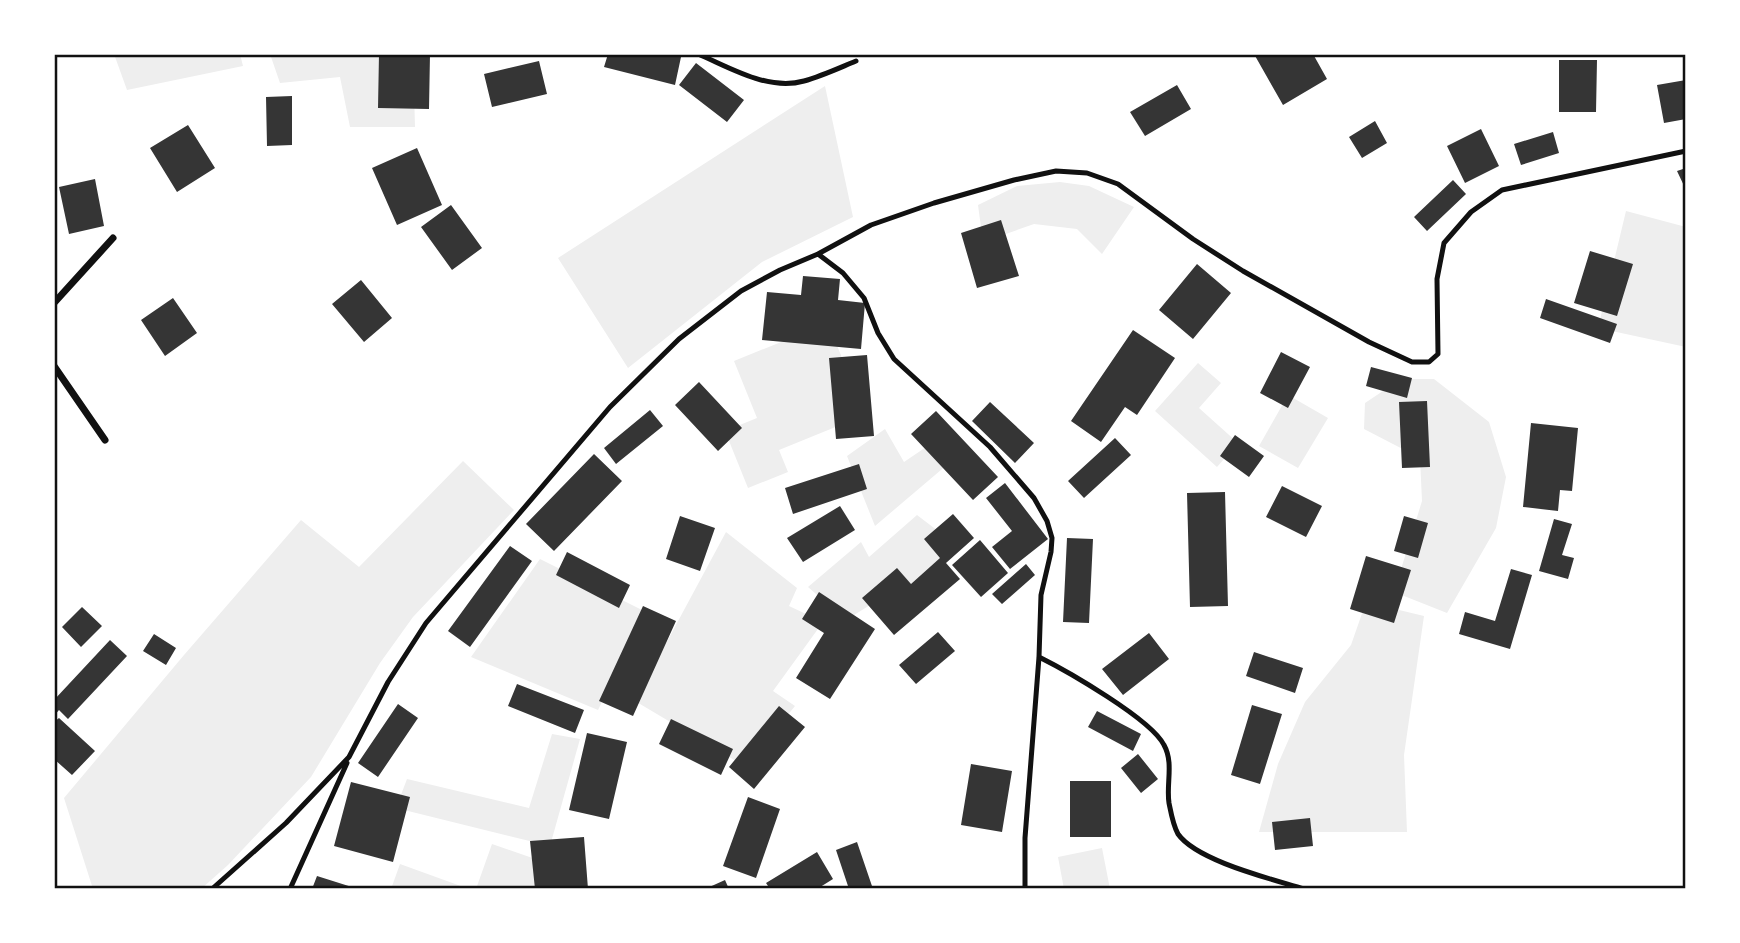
<svg xmlns="http://www.w3.org/2000/svg" width="1740" height="943" font-family="'Exo 2',sans-serif">
<rect width="100%" height="100%" fill="#fff"/>
<path fill="#eee" d="M114,54H240L243,66L127,90Z
M270,54H413L415,127H350L340,77L280,83Z
M825,86L853,217L762,262L628,368L558,258Z
M1060,182L1089,186L1134,207L1102,254L1077,229L1034,224L983,242L978,205L1017,186Z
M1626,211L1686,227V347L1598,328Z
M828,323L865,415L779,450L788,472L748,488L725,431L757,418L734,361Z
M1198,363L1221,383L1199,408L1238,443L1217,467L1155,411Z
M1401,379H1434L1489,422L1506,477L1496,528L1447,613L1394,592L1422,501L1420,458L1364,429L1365,403Z
M1288,395L1328,418L1298,468L1259,446Z
M885,429L904,462L935,441L948,464L875,526L847,456Z
M463,461L514,510L413,617L380,663L311,777L228,865L201,889H93L64,798L184,655L301,520L359,567Z
M917,515L955,544L915,600L891,592L846,620L808,587L861,542L869,557Z
M726,532L797,588L789,606L823,622L773,691L795,706L746,767L635,701Z
M540,559L646,612L598,710L471,657Z
M1366,602L1424,616L1404,755L1407,832H1259L1278,764L1305,702L1351,645Z
M552,734L580,739L550,846L396,808L407,779L529,808Z
M492,844L544,862L534,889H476Z
M1102,848L1110,889H1064L1058,857Z
M400,864L469,889H391Z"/>
<path fill="#353535" d="M379,54H430L429,109L378,108Z
M608,54H671L681,57L675,85L604,67Z
M1254,54H1313L1327,79L1283,105Z
M1559,60H1597L1596,112H1559Z
M539,61L547,94L492,107L484,74Z
M696,63L744,100L727,122L679,85Z
M1686,80V119L1664,123L1657,85Z
M1177,85L1191,109L1145,136L1130,112Z
M292,96V145L267,146L266,97Z
M1375,121L1387,143L1362,158L1349,137Z
M188,125L215,168L177,192L150,148Z
M1481,129L1499,166L1465,183L1447,146Z
M1553,132L1559,153L1521,165L1514,144Z
M417,148L442,205L397,225L372,168Z
M1686,168V190L1677,171Z
M95,179L104,226L69,234L59,187Z
M1453,180L1466,194L1427,231L1414,217Z
M451,205L482,248L452,270L421,227Z
M1001,220L1019,276L977,288L961,233Z
M1590,251L1633,264L1617,316L1574,303Z
M1197,264L1231,293L1193,339L1159,310Z
M803,276L840,279L838,300L865,303L861,349L762,340L767,292L801,295Z
M361,280L392,318L364,342L332,304Z
M173,298L197,333L165,356L141,320Z
M1546,299L1617,324L1610,343L1540,318Z
M1133,330L1175,358L1137,415L1125,407L1101,442L1071,421Z
M1281,352L1310,367L1288,408L1260,393Z
M867,355L874,436L836,439L829,358Z
M1371,367L1412,378L1407,398L1366,386Z
M699,382L742,428L718,451L675,405Z
M1427,401L1430,467L1402,468L1399,402Z
M990,402L1034,443L1015,463L972,421Z
M650,410L663,426L616,464L604,448Z
M936,411L998,477L973,500L911,434Z
M1531,423L1578,428L1572,491L1560,490L1558,511L1523,507Z
M1235,435L1264,456L1249,477L1220,456Z
M1115,438L1131,455L1084,498L1068,481Z
M594,454L622,481L554,551L526,524Z
M859,464L867,489L793,514L785,488Z
M1005,483L1048,539L1010,569L992,547L1012,531L986,498Z
M1282,486L1322,506L1306,537L1266,517Z
M1225,492L1228,606L1190,607L1187,493Z
M840,506L855,530L803,562L787,538Z
M953,514L974,538L946,563L960,579L894,635L862,598L897,568L911,584L940,558L924,539Z
M680,516L715,528L700,571L666,559Z
M1404,516L1428,523L1418,558L1394,551Z
M1554,519L1572,524L1562,555L1574,558L1568,579L1539,571Z
M1067,538L1093,539L1089,623L1063,622Z
M980,540L1008,573L981,597L952,565Z
M510,546L532,561L470,647L448,631Z
M567,552L630,585L619,608L556,575Z
M1366,556L1411,570L1394,623L1350,609Z
M1026,564L1035,575L1002,604L992,594Z
M1511,569L1532,575L1510,649L1459,634L1465,612L1495,621Z
M819,592L875,629L830,699L796,678L824,633L802,619Z
M643,606L676,621L633,716L599,701Z
M82,607L102,626L81,647L62,627Z
M938,632L955,651L916,684L899,665Z
M1149,633L1169,659L1123,695L1102,669Z
M154,634L176,648L166,665L143,651Z
M110,640L127,656L68,719L59,710L54,716V700Z
M1254,652L1303,668L1295,693L1246,676Z
M517,684L584,710L575,733L508,706Z
M398,704L418,718L378,777L358,763Z
M1252,705L1282,714L1260,784L1231,775Z
M779,706L805,727L754,789L729,767Z
M1097,711L1141,734L1133,751L1088,727Z
M59,718L95,751L72,775L54,759V722Z
M671,719L733,749L721,775L659,744Z
M587,733L627,742L609,819L569,810Z
M1138,754L1158,779L1141,793L1121,768Z
M971,764L1012,771L1002,832L961,825Z
M1070,781H1111V837H1070Z
M351,782L410,797L393,862L334,846Z
M748,797L780,809L756,878L723,866Z
M1310,818L1313,846L1275,850L1272,822Z
M584,837L588,889H535L530,841Z
M857,842L873,889H849L836,850Z
M817,852L833,879L817,889H770L766,883Z
M317,876L355,888V889H312Z
M725,880L729,889H705Z"/>
<g fill="none" stroke-linecap="round" stroke-linejoin="round">
<path stroke="#111" stroke-width="5" d="M698,54C731,68 768,91 804,81C822,76 839,68 856,61
M818,254L871,225L934,203L1014,180L1056,171L1087,173L1118,184L1193,239L1243,271L1369,342L1412,362H1429L1438,354L1437,279L1444,243L1471,212L1502,190L1686,151
M1039,657C1067,671 1151,719 1164,745C1174,763 1166,784 1169,803C1171,813 1173,825 1178,834C1197,861 1272,879 1304,889
M212,889L286,823L349,757L388,682L426,623L610,407L679,339L741,291L780,270L818,254L843,273L864,298L878,333L894,359L990,447L1034,498L1047,521L1052,538L1051,552L1041,595L1039,657L1025,838V889
M290,889L347,763"/>
<path stroke="#111" stroke-width="7" d="M54,303L113,238
M54,366L105,440"/>
</g>
<rect width="1740" height="943" fill="none" stroke="#ffffff" stroke-width="112"/>
<rect x="56" y="56" width="1628" height="831" fill="none" stroke="#111" stroke-width="2.5"/>
</svg>
